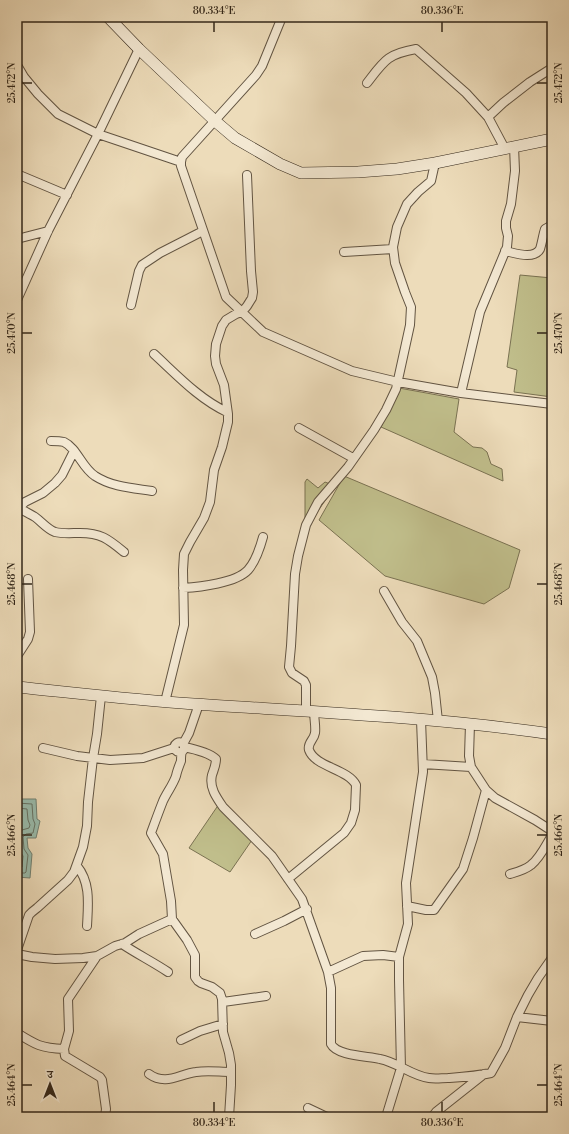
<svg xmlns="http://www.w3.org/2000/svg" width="569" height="1134" font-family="'Libre Bodoni','Noto Serif Devanagari',serif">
<rect width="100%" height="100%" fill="#eddcba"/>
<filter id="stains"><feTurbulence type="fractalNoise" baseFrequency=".005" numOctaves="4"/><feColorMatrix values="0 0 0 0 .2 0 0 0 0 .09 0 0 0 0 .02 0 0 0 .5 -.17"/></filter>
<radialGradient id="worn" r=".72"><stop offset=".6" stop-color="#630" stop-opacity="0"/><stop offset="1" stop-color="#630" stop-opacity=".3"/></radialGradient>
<path fill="#c0be8b" stroke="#7a7252" d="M520,275L552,278V397L514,392L517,370L507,367Z
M399,388L459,399L454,432L473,447L482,448L487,452L491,464L502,469L503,481L381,427Z
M344,476L520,550L509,588L484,604L385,576L319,520Z
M307,479L318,488L325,482L335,486L305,530V482Z
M219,804L252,840L230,872L189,848Z"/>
<path fill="#99bcad" stroke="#708072" d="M17,799H36L37,819L40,821L36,838H27L28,848L32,854L30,878L17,877Z"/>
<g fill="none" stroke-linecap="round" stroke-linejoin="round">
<path stroke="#667264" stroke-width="1" d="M17,803L32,804L33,819L35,824L33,833L26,834L23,837L24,849L28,855L26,872L25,873H17
M17,808L27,809L28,820L30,825L29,828L22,830L18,836L19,849L23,856L22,867L17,868"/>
<defs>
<path id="street" d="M282,17L262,66L256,75L182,157L181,162V166L226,297L263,332L352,371L398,382L461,393L552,404
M17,65L24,77L38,94L58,114L98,134L181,162
M367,83C384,61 387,54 416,49L466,93L488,117L505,149
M488,117L503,103L530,82L552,68
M17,174L67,195
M17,239L48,231
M505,251C515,253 534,260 540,249C542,243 543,235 545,229L552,225
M344,252L393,249
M17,300L48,231L98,134L139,49
M131,305L139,271L142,265L160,253L203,231
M154,354C177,375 199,399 227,412
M461,393L480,312L507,247L508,236L506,228V221L511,204L515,171L514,146
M299,428L353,458
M51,441C55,441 60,441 64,442C77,448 82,468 95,476C112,487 132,488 152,491
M19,508C24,511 30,514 35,517C42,522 47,529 55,532C63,534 72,533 80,533C101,533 108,539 124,552
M17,510L25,502L43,493L55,483L62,475L74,451
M183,588C200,587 236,583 248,570C256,561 260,548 263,537
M384,591L402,622L417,641L432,677L435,693L438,721
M17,656L28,639L30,632L28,579
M165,702L184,625L183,570L184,554L190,542L204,518L210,502L214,470L222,447L228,422V414L224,385L216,364L215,356L216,344L222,326L226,320L236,314L242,312L247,306L252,298L253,292L251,271L247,175
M306,711V685L304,681L292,673L289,667L291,646L295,574L298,556L306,525L318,502L348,467L374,430L386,410L396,389L410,325L411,307L405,292L395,263L393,247L397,227L407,204L418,192L431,181L435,163
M470,724L469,756L471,767L486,790L495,798L535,820L552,831
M183,744L189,733L199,704
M184,747C194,749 208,752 216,759C216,765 214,769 212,775C209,787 216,797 223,807L272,856L302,899L328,972L331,988V1044C337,1056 368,1056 380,1059C397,1062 412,1076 429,1078C435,1079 442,1078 448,1078C462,1077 477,1076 491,1073L505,1048L517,1017L528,995L538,978L552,958
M43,748L77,756L110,760L143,758L174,748
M182,752C176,753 171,747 177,743C181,741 186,745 184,749C184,750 183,751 182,752C181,754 181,758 181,761C179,766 177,771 176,776C173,785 167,792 163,801C159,811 155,822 151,833L163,854L171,901L172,919L187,940L195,955V977L198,981L201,983L212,987L220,993L222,999L223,1032L229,1053L231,1065V1085L229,1117
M423,764L471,767
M77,866C91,883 88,905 87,926
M510,874C517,872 525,870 531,865C540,858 546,845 552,835
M288,879L344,833L351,823L355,810L356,785C348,769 315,767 309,750C307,743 314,740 315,733C316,727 314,718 314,711
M407,906L426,910H434L463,869L473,838L486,790
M255,934L284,921L307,909
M122,944C137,954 153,962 168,972
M17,950L29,915L32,912L37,908L68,880L74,872L83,847L87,826L88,802L93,758L97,734L101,696
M17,954L32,957L55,959L83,958L97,956L115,946L125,943L139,934L172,919
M97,956L68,999L69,1031L64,1049L65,1056L100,1077L102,1080L106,1109L105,1117
M328,972L363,956L383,955L399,957
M223,1002L266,996
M517,1017L552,1021
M17,1033C36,1045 41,1048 64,1049
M181,1040L200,1031L223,1024
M149,1074C166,1086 179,1074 196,1072C208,1070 219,1072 231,1072
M308,1108L327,1117
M386,1117L401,1068L399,980V957L408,924L406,883L423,772L421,720
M432,1117L436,1112L484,1074"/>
<path id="secondary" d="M108,17L139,49L215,121L235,138L280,164L301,173L358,172L397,169L435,163L552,139
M17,687C76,693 135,700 194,704C314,712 433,717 552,734"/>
</defs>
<use href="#street" stroke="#625442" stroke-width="10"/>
<use href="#secondary" stroke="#33271a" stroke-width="12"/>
<use href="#street" stroke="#f3e8d2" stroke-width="8"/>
<use href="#secondary" stroke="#f3e8d2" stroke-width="11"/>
</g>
<path fill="none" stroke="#33271a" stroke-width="1.5" d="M214,22V32M442,22V32M22,83H32M537,83H547M22,333H32M537,333H547M22,584H32M537,584H547M22,835H32M537,835H547M22,1085H32M537,1085H547M214,1102V1112M442,1102V1112"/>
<rect width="569" height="1134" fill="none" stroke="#eddcba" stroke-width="44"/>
<g transform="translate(50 1084)" stroke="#f3e8d2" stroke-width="3" paint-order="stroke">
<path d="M0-3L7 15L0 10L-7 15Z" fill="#33271a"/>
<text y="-6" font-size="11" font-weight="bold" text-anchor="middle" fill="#33271a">उ</text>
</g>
<rect x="22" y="22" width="525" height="1090" fill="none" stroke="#33271a" stroke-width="1.5"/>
<g font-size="10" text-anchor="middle" fill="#33271a">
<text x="214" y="14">80.334°E</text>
<text x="442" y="14">80.336°E</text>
<text transform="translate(11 83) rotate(-90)" y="4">25.472°N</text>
<text transform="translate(558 83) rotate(-90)" y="4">25.472°N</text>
<text transform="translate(11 333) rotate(-90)" y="4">25.470°N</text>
<text transform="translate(558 333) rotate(-90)" y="4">25.470°N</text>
<text transform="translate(11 584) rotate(-90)" y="4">25.468°N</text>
<text transform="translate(558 584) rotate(-90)" y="4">25.468°N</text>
<text transform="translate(11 835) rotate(-90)" y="4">25.466°N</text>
<text transform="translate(558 835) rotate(-90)" y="4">25.466°N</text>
<text transform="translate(11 1085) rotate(-90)" y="4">25.464°N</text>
<text transform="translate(558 1085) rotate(-90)" y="4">25.464°N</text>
<text x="214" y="1126">80.334°E</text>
<text x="442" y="1126">80.336°E</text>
</g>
<rect width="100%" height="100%" filter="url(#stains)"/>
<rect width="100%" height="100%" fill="url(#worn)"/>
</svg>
